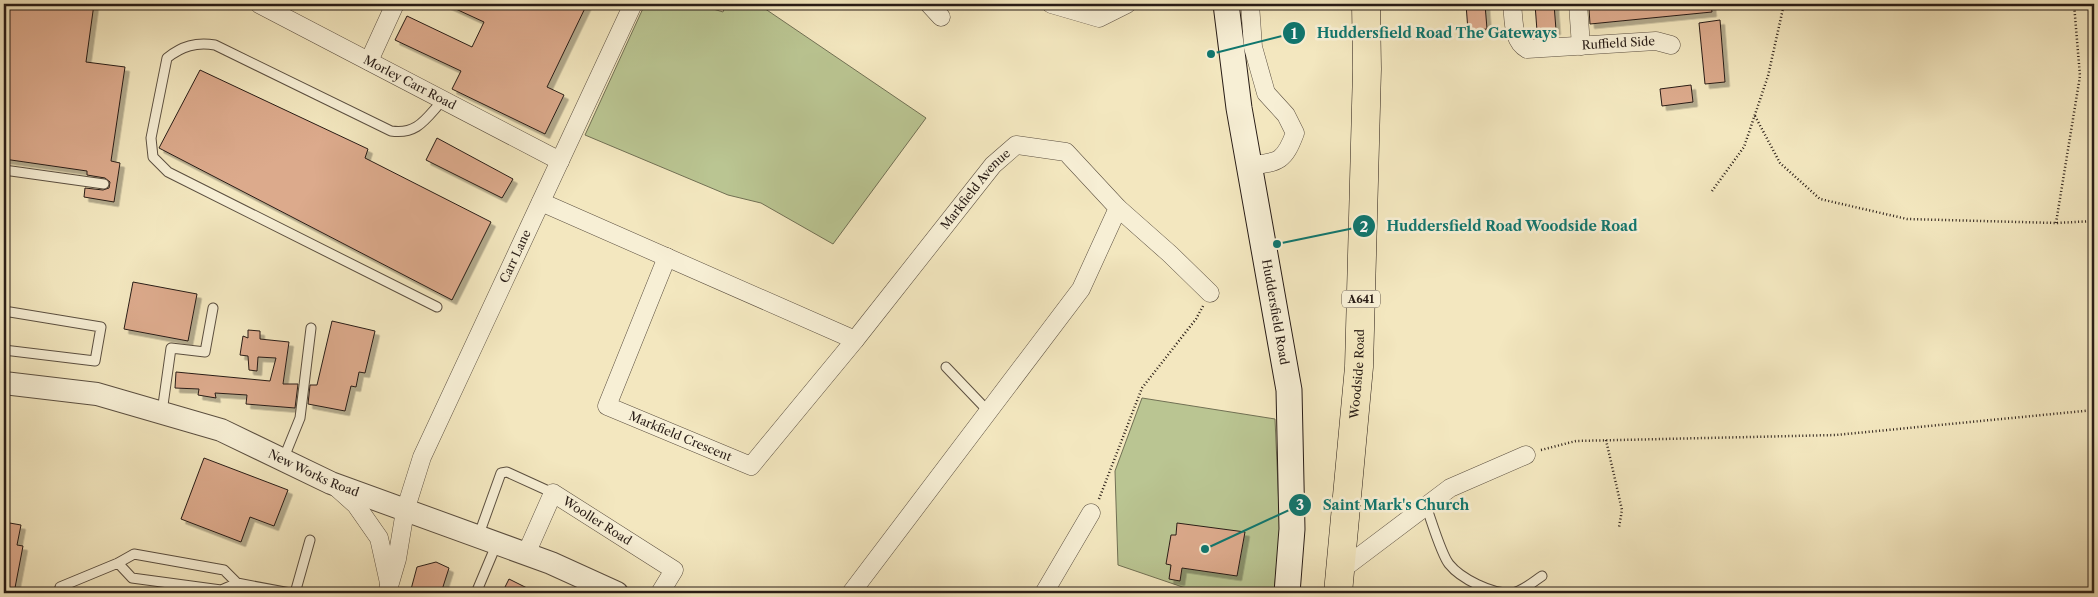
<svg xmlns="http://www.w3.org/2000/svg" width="2098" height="597" font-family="'Libre Caslon Text',serif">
<defs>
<filter id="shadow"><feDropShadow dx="4.5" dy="4.5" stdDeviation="0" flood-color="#0004"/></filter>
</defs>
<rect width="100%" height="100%" fill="#f3e7bf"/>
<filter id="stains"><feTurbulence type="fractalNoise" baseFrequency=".004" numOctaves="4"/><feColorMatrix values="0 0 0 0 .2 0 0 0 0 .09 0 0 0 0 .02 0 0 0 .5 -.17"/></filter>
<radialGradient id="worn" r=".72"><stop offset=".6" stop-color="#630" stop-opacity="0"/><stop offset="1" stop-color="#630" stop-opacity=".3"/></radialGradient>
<path fill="#bac592" stroke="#717054" d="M645,4H697L723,12L726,4H758L926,118L833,244L761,203L728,195L585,135Z
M1142,398L1275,419L1280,531L1274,593H1200L1118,565L1115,471Z"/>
<path fill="#dcaa8c" stroke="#281c16" filter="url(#shadow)" d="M4,4H94L86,62L125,67L111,161L120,163L114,202L84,197L85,188L103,190L109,188L110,182L105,178L87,175V171L4,159Z
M445,4H587L547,87L564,95L545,134L452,89L461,71L395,40L407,16L472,47L484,22Z
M1466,4H1485L1487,29L1468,31Z
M1535,4H1554L1556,30L1537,31Z
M1636,4H1711L1712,12L1590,24L1589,9Z
M1720,20L1725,82L1705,84L1699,23Z
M200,70L368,149L365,158L491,222L452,300L159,148Z
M1691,85L1693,102L1662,106L1660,89Z
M437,138L513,179L502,198L426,160Z
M133,282L197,294L188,341L124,329Z
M332,321L375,331L365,373L359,372L356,387L351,386L345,411L308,404L310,385H317Z
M248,330L260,331V339L289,342L283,384H298L295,408L246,404L247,395L215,393L216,398L198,395L199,389L175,388L176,372L270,381L276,358L258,357L257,371L249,370L248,356L240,355L243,336L248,338Z
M204,458L288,490L274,526L250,517L241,542L181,519Z
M4,522L21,525L17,545L23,546L14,593H4Z
M1177,523L1245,532L1237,576L1182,568L1180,581L1169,579L1171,565L1166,564L1171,535H1176Z
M436,562L449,568L441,593H410L417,567Z
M509,579L537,593H502Z"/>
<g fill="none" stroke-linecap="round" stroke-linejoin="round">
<defs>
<path id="service" d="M4,170L104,184
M437,307L168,172L153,157L151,138L167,58C182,46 196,42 215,45L391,131C418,135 426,118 443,100
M4,311L101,327L95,361L4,350
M946,367L988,411
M162,412L171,348L205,352L213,308
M283,460L300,418L311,328
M1426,506C1431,519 1441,554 1449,564C1461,579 1492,594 1511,593C1522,592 1533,582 1542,576
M478,537L501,473L507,472L553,493
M118,563L132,578L221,590L237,583L290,593
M59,593L60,587L118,563L134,554L224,570L237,583
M295,593L310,540
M476,593L497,543"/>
<g id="minor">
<path id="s1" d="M259,4L560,161"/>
<path d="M929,4L941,17"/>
<path d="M1051,4L1099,18L1127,4"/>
<path id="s2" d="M1512,4C1514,19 1512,41 1527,49L1656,41L1671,45"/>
<path d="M1578,4L1581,46"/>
<path d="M369,61L395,4"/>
<path d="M1249,166C1279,162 1284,162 1295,133L1286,115L1266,93L1253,47L1250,4"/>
<path id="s3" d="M541,202L855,340L993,165L1016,145L1066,152L1118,208L1081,289L851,593"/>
<path d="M1118,208L1170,254L1210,293"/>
<path id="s4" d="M667,257L607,406L751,466L855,340"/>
<path d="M337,488L356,505L379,538L389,583"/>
<path id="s5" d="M526,554L553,493L674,570L660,593"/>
<path d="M1340,571L1450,488L1526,455"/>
<path id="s6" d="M387,593L397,559L405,511L422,457L633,4"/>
<path d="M1044,593L1091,513"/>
</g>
<g id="tertiary">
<path id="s7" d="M4,383L97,394L221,430L331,483L551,563L617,593"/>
</g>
<g id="secondary">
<path id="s8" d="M1226,4L1239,108L1289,390L1292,529L1287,593"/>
</g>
<g id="primary">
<path id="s9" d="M1338,593L1359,367L1367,69L1366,4"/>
</g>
</defs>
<use href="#service" stroke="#5b4f40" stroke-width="11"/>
<use href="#minor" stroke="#5b4f40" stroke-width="19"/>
<use href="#tertiary" stroke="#5b4f40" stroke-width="24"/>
<use href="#secondary" stroke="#281c16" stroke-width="27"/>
<use href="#primary" stroke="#281c16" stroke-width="29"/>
<path stroke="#281c16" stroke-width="2.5" stroke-dasharray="1 2.5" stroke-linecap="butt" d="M1755,116L1780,163L1820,199L1907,219L2056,223L2094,221
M1712,191L1744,147L1768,76L1784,4
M2056,223L2080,76L2074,4
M1606,440L1622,510L1619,527
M1541,450L1576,441L1836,435L2094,410
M1099,499L1142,388L1196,319L1203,306"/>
<use href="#service" stroke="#f7efd5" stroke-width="9"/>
<use href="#minor" stroke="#f7efd5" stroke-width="18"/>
<use href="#tertiary" stroke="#f7efd5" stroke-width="22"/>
<use href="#secondary" stroke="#f7efd5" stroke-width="25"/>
<use href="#primary" stroke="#f3e7bf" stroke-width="28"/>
</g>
<g text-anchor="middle" stroke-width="5" stroke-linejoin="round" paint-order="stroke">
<rect fill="#f7efd5" stroke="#665b4f" stroke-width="1" x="1342" y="290.5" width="38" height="17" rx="4"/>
<g font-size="11" font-weight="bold" fill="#281c16">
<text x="1361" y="303">A641</text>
</g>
<g font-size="12" fill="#281c16" stroke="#f7efd5">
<text dy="4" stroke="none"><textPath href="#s2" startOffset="141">Ruffield Side</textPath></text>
<text dy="4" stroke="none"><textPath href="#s1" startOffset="170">Morley Carr Road</textPath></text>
<text dy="4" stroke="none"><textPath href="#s3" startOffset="536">Markfield Avenue</textPath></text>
<text dy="4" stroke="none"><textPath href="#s6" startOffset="362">Carr Lane</textPath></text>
<text dy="4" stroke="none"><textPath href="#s8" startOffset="312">Huddersfield Road</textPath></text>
<text dy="4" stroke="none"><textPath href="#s9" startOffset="220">Woodside Road</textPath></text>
<text dy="4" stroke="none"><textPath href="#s4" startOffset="240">Markfield Crescent</textPath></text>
<text dy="4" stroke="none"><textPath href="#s7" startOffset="325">New Works Road</textPath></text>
<text dy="4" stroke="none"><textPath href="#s5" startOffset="119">Wooller Road</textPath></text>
</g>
</g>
<path fill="none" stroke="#0f766e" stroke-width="2" d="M1211 54L1294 33M1277 244L1364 226M1205 549L1300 505"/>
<g fill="#0f766e" stroke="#f7efd5" stroke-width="2">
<circle cx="1211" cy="54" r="5"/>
<circle cx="1277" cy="244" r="5"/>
<circle cx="1205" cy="549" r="5"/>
<circle cx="1294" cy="33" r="12"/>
<circle cx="1364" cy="226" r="12"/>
<circle cx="1300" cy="505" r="12"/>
</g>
<g font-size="15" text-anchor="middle" font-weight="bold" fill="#fff">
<text x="1294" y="39">1</text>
<text x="1364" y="232">2</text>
<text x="1300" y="510">3</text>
</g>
<g font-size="14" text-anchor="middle" font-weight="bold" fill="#0f766e" stroke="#f7efd5" stroke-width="5" stroke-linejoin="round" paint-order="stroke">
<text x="1437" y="38">Huddersfield Road The Gateways</text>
<text x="1512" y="231">Huddersfield Road Woodside Road</text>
<text x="1396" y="510">Saint Mark's Church</text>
</g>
<rect width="2098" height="597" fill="none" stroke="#f3e7bf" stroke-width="20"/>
<rect x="5" y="5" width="2088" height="587" fill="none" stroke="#281c16" stroke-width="2.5"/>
<rect x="10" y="10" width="2078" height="577" fill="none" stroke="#281c16"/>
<rect width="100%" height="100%" filter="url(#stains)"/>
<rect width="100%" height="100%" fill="url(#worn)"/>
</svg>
